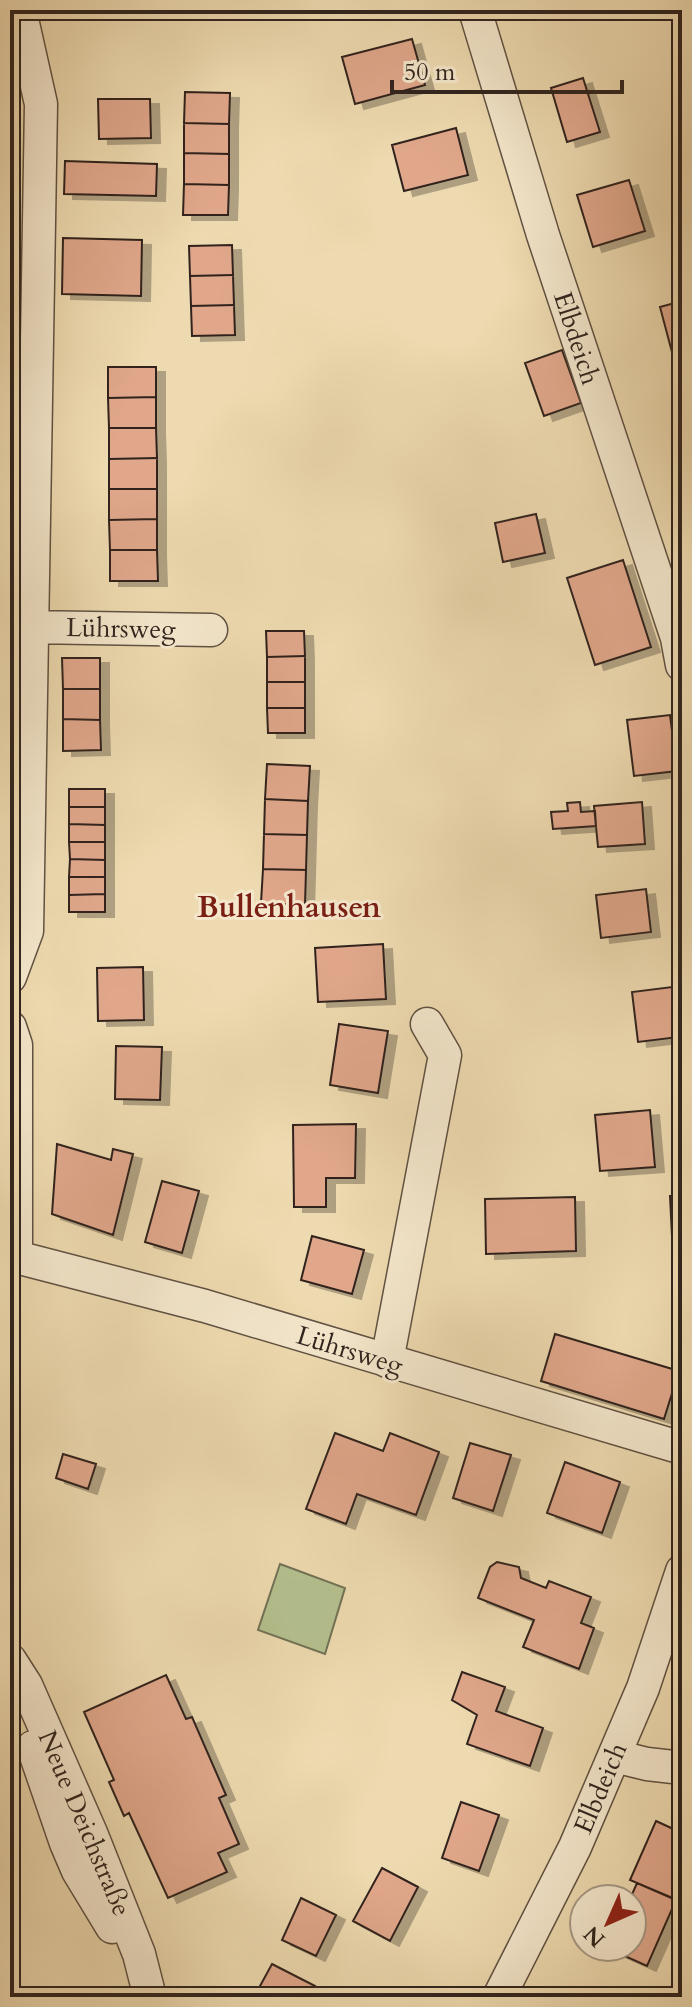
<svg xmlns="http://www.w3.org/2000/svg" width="692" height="2007" font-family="Cardo,serif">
<defs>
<filter id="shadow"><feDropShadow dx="9" dy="5" stdDeviation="0" flood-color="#0004"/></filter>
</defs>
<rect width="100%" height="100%" fill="#eedab0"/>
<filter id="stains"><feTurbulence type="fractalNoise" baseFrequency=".0025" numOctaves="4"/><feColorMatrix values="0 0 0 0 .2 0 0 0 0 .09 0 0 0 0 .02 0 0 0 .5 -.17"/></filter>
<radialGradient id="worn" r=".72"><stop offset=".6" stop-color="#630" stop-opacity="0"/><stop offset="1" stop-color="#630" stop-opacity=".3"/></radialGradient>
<path fill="#b4c18f" stroke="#727256" stroke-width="2" d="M280,1564L345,1588L325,1654L258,1630Z"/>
<path fill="#e0a78b" stroke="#30241e" stroke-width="2" filter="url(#shadow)" d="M412,39L425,85L355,104L342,57Z
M583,78L600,132L567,142L551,88Z
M185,92L230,93L229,124L184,123Z
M98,99H150L151,138L99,139Z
M184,123L229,124V154L184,153Z
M456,128L468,175L404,191L392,145Z
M184,153L229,154V185L184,184Z
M65,161L157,164L156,196L64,194Z
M629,180L645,231L593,247L577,195Z
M184,184L229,185L228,215H183Z
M63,238L142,240L141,296L62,294Z
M232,245L233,275L190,276L189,246Z
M233,275L234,305L191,306L190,276Z
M682,301V385L681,386L660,307Z
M234,305L235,335L192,336L191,306Z
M562,350L581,403L544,416L525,363Z
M108,367H156V397L108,398Z
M156,397V428H109L108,398Z
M109,428H156L157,458L109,459Z
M157,458V489H109V459Z
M109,489H157V519L109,520Z
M536,514L545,553L503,562L495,523Z
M157,519V550H110L109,520Z
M110,550H157L158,581H110Z
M623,560L651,647L595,665L567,578Z
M266,631H304L305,656L267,657Z
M305,656V682H267V657Z
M62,658H100V689H63Z
M267,682H305V708H267Z
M63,689H100V720L63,719Z
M267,708H305V733H268Z
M670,715L677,771L634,776L627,720Z
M63,719L100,720L101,750L63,751Z
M267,764L310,766L308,801L265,799Z
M69,789H105V807H69Z
M265,799L308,801L307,835L264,834Z
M580,802L581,812L595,811L596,826L553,829L551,812L568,811L567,803Z
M642,802L645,844L598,847L594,806Z
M69,807H105V825L69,824Z
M69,824L105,825V842H69Z
M264,834L307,835L306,870L263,869Z
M69,842H105V860L70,859Z
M70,859L105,860V877H69Z
M263,869L306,870L305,905L261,903Z
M69,877H105V894L69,895Z
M646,889L651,932L601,938L596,895Z
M105,894V912H69V895Z
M383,944L386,999L318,1002L315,948Z
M143,967L144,1020L98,1021L97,968Z
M672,987L679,1037L638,1042L632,992Z
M339,1024L388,1031L378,1093L330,1085Z
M116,1046L162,1047L160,1100L115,1099Z
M650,1110L655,1167L600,1171L595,1115Z
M356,1124L355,1178H326V1207H294L293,1125Z
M57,1144L111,1160L113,1149L133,1154L113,1235L52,1214Z
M162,1181L199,1191L182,1253L145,1242Z
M670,1196H682V1315L676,1316Z
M575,1197L576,1251L486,1254L485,1199Z
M312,1236L364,1250L352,1294L301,1280Z
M555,1334L679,1371L664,1419L541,1381Z
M335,1433L383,1451L390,1433L439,1452L416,1515L357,1494L346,1524L306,1509Z
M470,1443L511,1455L493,1511L453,1498Z
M63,1454L96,1464L88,1489L56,1478Z
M565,1462L620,1482L602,1533L547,1513Z
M497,1562L519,1567L521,1578L546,1588L549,1581L591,1597L581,1623L594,1628L579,1669L523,1647L534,1620L478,1598L490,1567Z
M462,1672L505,1687L496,1711L543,1728L530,1766L467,1744L477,1715L452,1700Z
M166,1675L186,1719L192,1717L226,1795L219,1798L239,1844L218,1853L227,1872L168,1898L129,1813L124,1816L109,1782L114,1780L84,1712Z
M461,1802L499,1815L479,1871L442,1858Z
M656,1821L682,1833V1902L630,1880Z
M382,1868L418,1887L390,1941L353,1921Z
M637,1883L676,1900L647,1966L609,1949L632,1947L630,1899Z
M301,1898L336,1915L316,1956L282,1940Z
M272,1964L315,1986L309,1997H254Z"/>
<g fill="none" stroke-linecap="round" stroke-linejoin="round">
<defs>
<path id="minor" d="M475,10L543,235L677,638L682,665
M30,627L211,630
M10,977L27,931L41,104L20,10
M10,1027L16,1045V1257
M10,1261L16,1257L205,1306L682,1448
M387,1361L445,1055L427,1024
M10,1660L26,1685L91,1833L139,1954L150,1997
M33,1747L66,1843L78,1871L112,1927
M614,1756L647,1764L682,1768
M499,1997L575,1847L643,1688L682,1571"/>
</defs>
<use href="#minor" stroke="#605242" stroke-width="35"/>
<use href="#minor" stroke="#f4e7cc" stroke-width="32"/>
</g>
<g text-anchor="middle" stroke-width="6" stroke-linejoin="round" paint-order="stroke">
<g font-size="26" fill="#30241e" stroke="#f4e7cc">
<text transform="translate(577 338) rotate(72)" y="9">Elbdeich</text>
<text transform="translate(121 628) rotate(1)" y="9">Lührsweg</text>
<text transform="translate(350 1350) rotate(17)" y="9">Lührsweg</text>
<text transform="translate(600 1788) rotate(-67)" y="9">Elbdeich</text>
<text transform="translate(85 1823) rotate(67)" y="9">Neue Deichstraße</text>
</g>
<g font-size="30" font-weight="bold" fill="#7a1f14" stroke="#f4e7cc">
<text x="289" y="917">Bullenhausen</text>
</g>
</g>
<rect width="692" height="2007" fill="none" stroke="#eedab0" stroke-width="40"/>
<rect x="12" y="12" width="668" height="1983" fill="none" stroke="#30241e" stroke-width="4"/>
<rect x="20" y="20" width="652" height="1967" fill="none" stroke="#30241e" stroke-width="2"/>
<g transform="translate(608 1923) rotate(225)"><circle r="38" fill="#f4e7cc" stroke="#a69986" stroke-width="2"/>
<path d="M0-6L14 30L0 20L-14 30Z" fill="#8f2418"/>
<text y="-12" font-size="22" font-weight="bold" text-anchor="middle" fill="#30241e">N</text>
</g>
<path d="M392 80v12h230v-12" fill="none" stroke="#30241e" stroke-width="4"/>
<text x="404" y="80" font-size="24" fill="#30241e" stroke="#f4e7cc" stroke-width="6" paint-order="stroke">50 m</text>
<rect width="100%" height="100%" filter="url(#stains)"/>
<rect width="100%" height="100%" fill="url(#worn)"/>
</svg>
